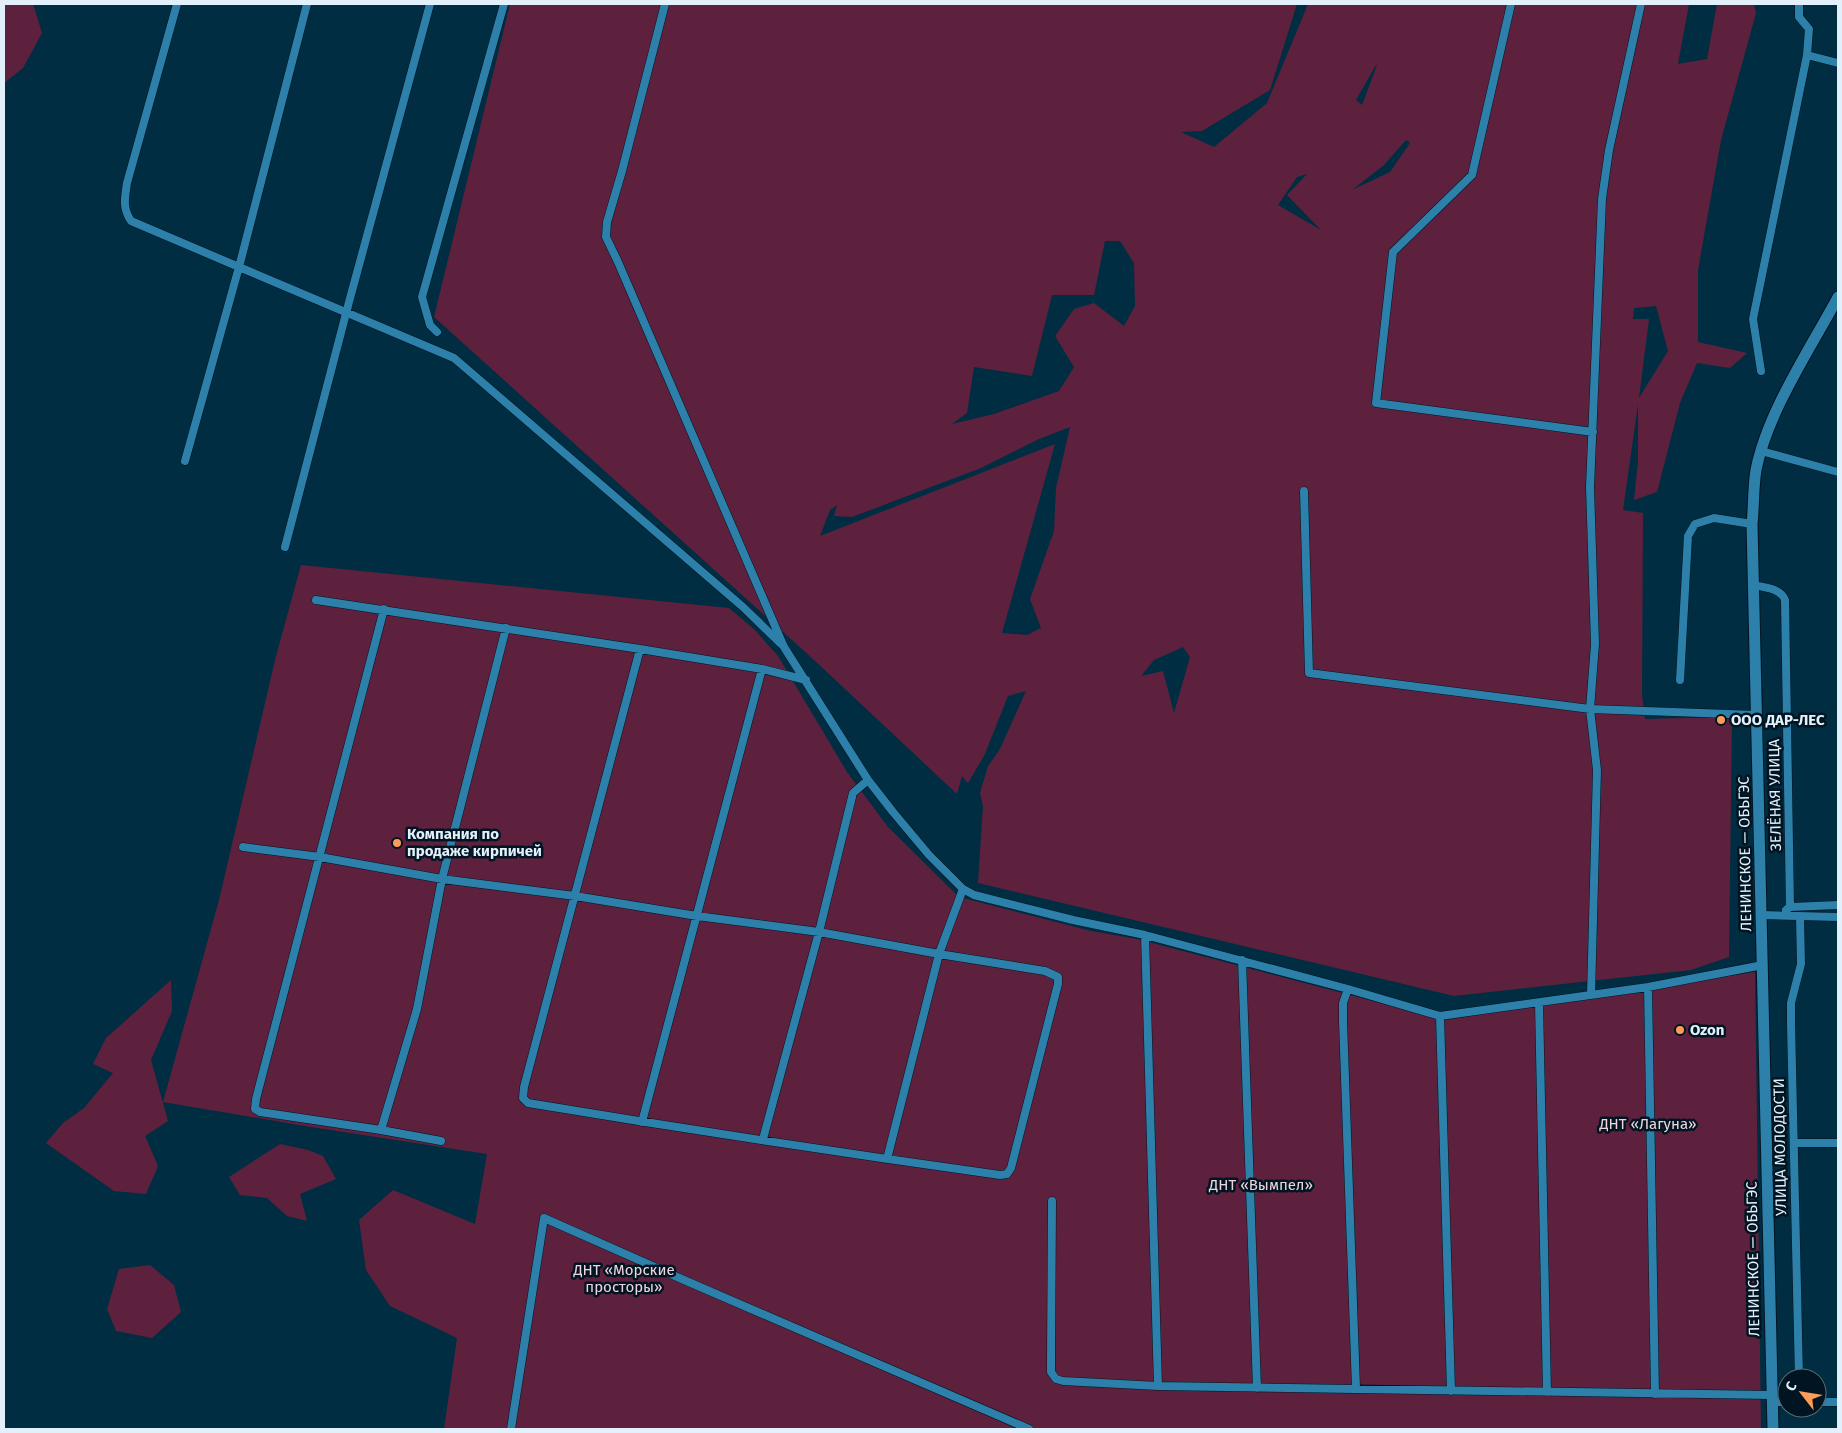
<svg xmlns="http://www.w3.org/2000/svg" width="1842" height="1433" font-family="'Fira Sans',sans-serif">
<rect width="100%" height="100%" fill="#002d42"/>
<path fill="#5e213d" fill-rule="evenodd" d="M4,4H33L42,33L23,68L4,83Z
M510,4H1297L1270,90L1202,131L1181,132L1214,147L1267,103L1308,4H1689L1678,64L1707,59L1717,4H1754L1756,13L1721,140L1698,270V342L1747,353L1730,368L1697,363L1680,403L1657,492L1634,500L1638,461V404L1623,510L1643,513L1642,695L1645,719L1732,717L1729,957L1691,970L1454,996L978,883L983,806L980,793L988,766L1000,749L1026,691L1008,696L984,756L968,783L962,776L957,794L813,659L434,317ZM1376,65H1377L1362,105L1356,100ZM1406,140L1410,143L1390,172L1352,190L1384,165ZM1307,174L1287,195L1321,230L1278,205L1297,177ZM1105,241H1120L1134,263L1135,306L1124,326L1094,303L1074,309L1055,336L1074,367L1059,391L994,414L952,424L967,413L974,367L1032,376L1052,295H1094ZM1656,306L1668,351L1639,398L1649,319H1633L1634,308ZM1070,427L1056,488L1054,531L1030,599L1041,628L1027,635L1002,633L1055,444L820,536L830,510L837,505L834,516L852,517L981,468L1039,439ZM1183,647L1190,657L1174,713L1163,671L1141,676L1154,660Z
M301,565L729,608L755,630L778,656L847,772L888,827L959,897L1091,931L1137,939L1445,1020L1755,972L1761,1429H444L457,1338L390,1306L366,1270L359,1220L393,1190L475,1224L487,1154L311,1127L163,1102L219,900L276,656Z
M171,980L172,1011L151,1060L168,1121L145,1136L158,1166L146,1194L114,1191L46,1143L63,1123L84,1108L113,1073L93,1064L106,1038Z
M280,1144L308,1150L323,1156L336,1179L300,1194L307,1221L287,1216L267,1198L240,1195L229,1177Z
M150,1265L174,1285L181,1312L152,1338L116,1331L107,1309L119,1269Z"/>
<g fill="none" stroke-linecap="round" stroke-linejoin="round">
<defs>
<path id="minor" d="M177,4L127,183C125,197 122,208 131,221L239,267L185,461
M307,4L239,267L454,358L743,607L781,644
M665,4L622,171L607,222L606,237L618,262L784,647L868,780L893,812L929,855L963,889L974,895L1073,920L1145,935L1348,989L1440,1016L1648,987L1763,965
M1511,4L1472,175L1393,252L1376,403L1593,432
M1807,55L1838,63
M437,332L430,325L422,297L504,4
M1761,371L1753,319L1807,55L1809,29L1799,17V4
M1761,451L1838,472
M1304,491L1309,673L1590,709L1756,715
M285,547L349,302L430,4
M1754,585C1765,588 1781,588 1785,600L1790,907
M316,600L640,649L762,669L806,680
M384,609L256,1099L255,1109L260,1112L381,1130L441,1141
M640,649L524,1087L523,1098L528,1103C685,1129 842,1153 1000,1175L1007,1174L1011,1168L1058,984V977L1045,971L939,954L887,1159
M1680,680L1688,536L1695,524L1714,518L1752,524
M243,847L320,857L442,879L575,896L697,916L819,932L939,954L963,889
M1786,910L1790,907L1838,905
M1761,915L1838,917
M1145,935L1158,1386
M1242,960L1257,1388
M1648,987L1655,1394
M1348,989L1343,1003V1021L1356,1388
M1591,995L1597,770L1590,709L1595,644L1590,487L1602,199L1609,150L1641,4
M1539,1003L1547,1392
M1440,1016L1451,1391
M642,1122L762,669
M381,1130L417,1009L442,879L506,628
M763,1139L819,932L853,793L868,780
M1794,1143H1838
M1052,1201L1051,1362V1372L1056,1379L1063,1381L1158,1386L1771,1395
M1799,1378L1791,1023V1003L1801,964L1800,917
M1772,1402H1787
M1817,1402H1838
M511,1429L544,1218L684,1280L1029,1429"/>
<path id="secondary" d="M1773,1429L1752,524C1754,506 1753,488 1756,470C1767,413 1810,349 1838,297"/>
</defs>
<use href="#minor" stroke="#001421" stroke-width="9"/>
<use href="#secondary" stroke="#001421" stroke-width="13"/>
<use href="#minor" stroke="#2c80a9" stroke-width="8"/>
<use href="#secondary" stroke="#2c80a9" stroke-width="11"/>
</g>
<g fill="#fd9c56" stroke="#001421" stroke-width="2">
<circle cx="1721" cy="720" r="5"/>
<circle cx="397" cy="843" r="5"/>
<circle cx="1680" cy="1030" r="5"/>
</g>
<g text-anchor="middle" stroke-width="5" stroke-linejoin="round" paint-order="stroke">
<g font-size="15" font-weight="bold" fill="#e1f0fa" stroke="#001421" text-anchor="start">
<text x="1731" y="725">ООО ДАР-ЛЕС</text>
<text x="407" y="839">Компания по<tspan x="407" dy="17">продаже кирпичей</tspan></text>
<text x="1690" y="1035">Ozon</text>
</g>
<g font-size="15" fill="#e1f0fa" stroke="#001421">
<text transform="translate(1775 795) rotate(-91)" y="5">ЗЕЛЁНАЯ УЛИЦА</text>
<text transform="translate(1745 854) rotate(-91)" y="5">ЛЕНИНСКОЕ — ОБЬГЭС</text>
<text transform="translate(1780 1147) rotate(-91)" y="5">УЛИЦА МОЛОДОСТИ</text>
<text transform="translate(1753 1259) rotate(-91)" y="5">ЛЕНИНСКОЕ — ОБЬГЭС</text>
</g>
<g font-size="15" fill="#eed4dd" stroke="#001421">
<text x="1648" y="1129">ДНТ «Лагуна»</text>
<text x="1261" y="1190">ДНТ «Вымпел»</text>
<text x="624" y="1275">ДНТ «Морские<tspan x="624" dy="17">просторы»</tspan></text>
</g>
</g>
<rect width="1842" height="1433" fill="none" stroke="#e1f0fa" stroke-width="10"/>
<g transform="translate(1802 1393) rotate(301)"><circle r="24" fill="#001421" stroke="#5a6c78"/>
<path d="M0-4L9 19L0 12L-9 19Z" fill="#fd9c56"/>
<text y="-8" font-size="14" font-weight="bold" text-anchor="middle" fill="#e1f0fa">С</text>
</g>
</svg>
